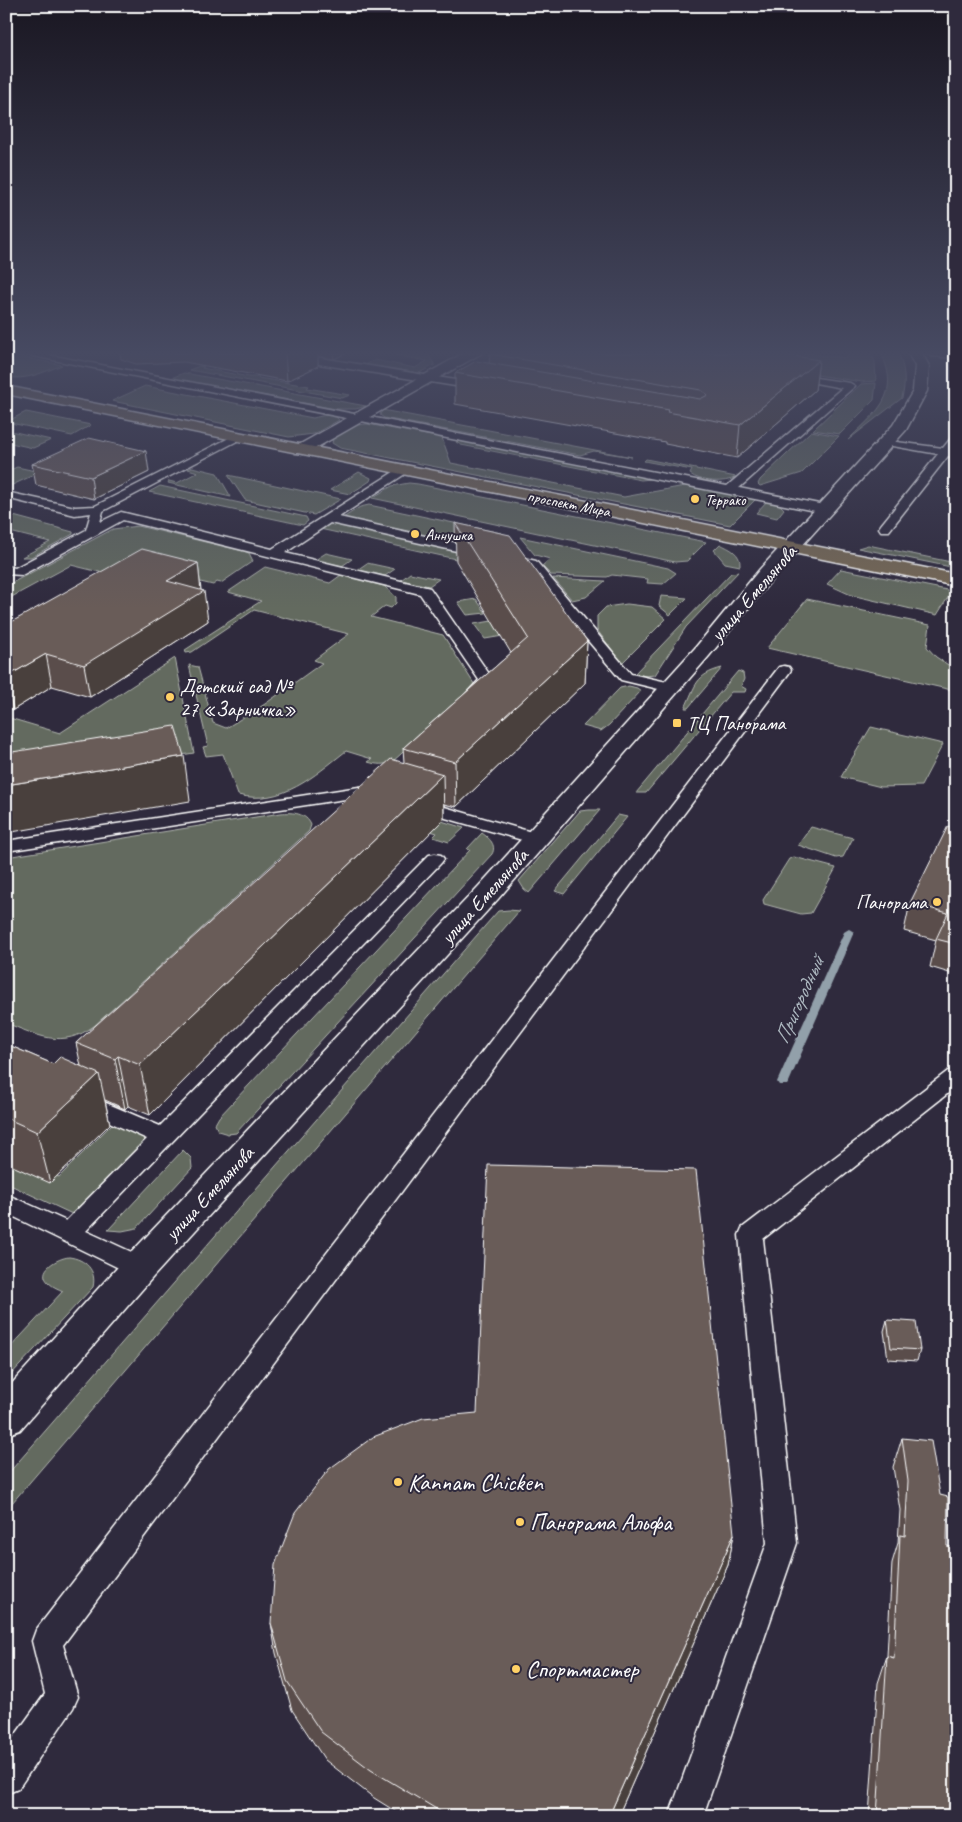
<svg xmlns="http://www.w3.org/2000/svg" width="962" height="1822" font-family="Caveat,sans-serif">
<rect width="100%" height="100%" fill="#2f2a3d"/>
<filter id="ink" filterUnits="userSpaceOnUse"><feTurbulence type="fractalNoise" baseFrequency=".02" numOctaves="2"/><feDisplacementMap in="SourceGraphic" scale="10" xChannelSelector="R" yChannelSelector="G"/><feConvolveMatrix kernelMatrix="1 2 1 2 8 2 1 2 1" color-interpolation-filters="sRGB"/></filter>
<g filter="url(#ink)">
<path fill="#636b5f" stroke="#b1b5af" d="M386,353H427L435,365L419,373L365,365L375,360L415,368L427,361Z
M805,353L846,358L850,355L844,353H871L875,361L876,381L862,382L785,370Z
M881,353H898C905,368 906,382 902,398L848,440C875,413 902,396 881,353Z
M6,354L62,365C44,372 26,381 6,377Z
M199,366L204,367L202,368L249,377H259L258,378L309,386L307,388L350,395L342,398L189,370Z
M184,373L366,406L356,409H336L171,378Z
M876,383L874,400L840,434L813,430L861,384Z
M145,386L313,418C322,416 333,412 339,420L314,434L289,437L112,401Z
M382,410L632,457L594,451L580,455L384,418L380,415Z
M26,412L91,425L72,436L6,422Z
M367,424L442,438L451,463L624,497L685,486L756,499L730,525L340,448L332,443L333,440H330L357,425Z
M6,430L51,440L33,448L6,442Z
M811,431L839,436L802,473L760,486L758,484L760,480Z
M461,441L651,477V479L641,480L461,445L456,442Z
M646,459L736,477C725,484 700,482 690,474L692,470L644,461Z
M17,467L40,472L6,488V472Z
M192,467L217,473L231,497L168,483L169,481L177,483L198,472L188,469Z
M359,472L371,478L370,481L350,494L330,490Z
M228,475L341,499L314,515L245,500Z
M409,483L418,484L706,542L687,561L675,562L372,498L392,486Z
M160,486L306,517L308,521L303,525L149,492Z
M767,501L780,505L784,509L777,518L756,513Z
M369,505L501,533L510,548L436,533L427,540L343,518L360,507Z
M6,514L73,532V534L31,557H22L50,542L6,531Z
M330,523L525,565L510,571L320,529Z
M138,526L243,551L249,553L253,561L221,583L217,582L213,585L142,568L124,578L71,565L6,600V586L113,529Z
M520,537L668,568L676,573L663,584L647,583L648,579L612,575L607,577L551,575L542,566L550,559L535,555Z
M720,544C730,549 741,553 740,566L725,563L714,550Z
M868,545L956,563V568L858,548Z
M326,553L352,559L342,566L315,560Z
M367,563L395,569L385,576L357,570Z
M265,567L330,583L341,575L384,586L396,597V603L391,608L385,606L371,617L443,635L476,687L392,762C383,765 378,765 368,762L372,759L346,751C314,776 282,806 238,795L223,754L206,756L203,747L208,746L189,665L198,667L213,723L226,728L265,704L322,663L314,660L349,634L254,610L192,652L186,653L185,650L261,601L228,592Z
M841,569L952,591L937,615L851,595L827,584Z
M738,572L686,627L655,675L645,676L635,673L731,573Z
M410,573L439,579L429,586L401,580Z
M553,578L605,581L586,597L572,600Z
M661,596L687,598L670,615L659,606Z
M476,599L486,613L467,615L458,602Z
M807,599L930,625L927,647L936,657L956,670V691L767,648Z
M627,604L652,607L666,619L622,663L597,630V616L606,607Z
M492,621L503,636L485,639L474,624Z
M175,658L194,753L6,782V717L60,733Z
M722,668L688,708H685C696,685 695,675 722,668Z
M738,671L743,673L744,679L741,686L746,689L745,692H731L646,793H636Z
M629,686L637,688L641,691L609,725L601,731L583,726L620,688Z
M871,727L943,744L921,786L881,787L841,777Z
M372,799L464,828L449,842L433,837L437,833L341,804L348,801Z
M589,810H600L529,893L524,889L519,881L580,811Z
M281,813C293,812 306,813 311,825L309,831L94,1026C62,1049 39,1036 6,1023V857Z
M618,815L627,817L564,894L555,891Z
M811,827L853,838L843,857L836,858L798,845Z
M482,833C489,838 497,845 492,854L236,1133L228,1134L218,1131L215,1124L219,1117L470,850L467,849Z
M794,857L836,868L811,913L801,914L764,904L763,900L789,859Z
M509,910L519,911L6,1510V1476L498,911Z
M114,1122L162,1141L85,1220L6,1183V1153L59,1177Z
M183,1150L191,1158L192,1168L137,1228L122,1231L108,1230Z
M69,1257C85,1259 97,1270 93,1287L6,1380V1352L63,1291C59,1289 53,1287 49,1283C35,1270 58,1258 69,1257Z"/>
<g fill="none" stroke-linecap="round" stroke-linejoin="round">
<path fill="#92a0aa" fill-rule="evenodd" d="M849,929L854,932L789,1082L787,1085H779L777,1082L844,932Z"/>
<defs>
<path id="lane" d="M18,353H39L727,486L842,388L789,378V374L850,383L855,386L739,488L829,506L831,509L829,512L825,513Z
M265,353H290L480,384L485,387L480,390L269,356Z
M927,353H956V358L931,356Z
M237,434L241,435L242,437L241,439L103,511L100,522L121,512L272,549L400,468H408L410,470L408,472L339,517L484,549L485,552L484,555L479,556L330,523L285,553L430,588L494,681C488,690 479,701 468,698L465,695L479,680L420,594L123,520L22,575L6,574V566L15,568L86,530L91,513L75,515L6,498V492L75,507L95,506Z
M956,436V446L953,450L956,451V457L948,456L889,531H881L879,528L881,525L938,454L881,444L880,442L881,440L943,448L952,437Z
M506,554L536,561L631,674L676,684L679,687L676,690L671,692L621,680L526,567L501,561L500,558L501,555Z
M784,666L789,667L791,670L789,673L63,1645L78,1697L73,1708L18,1789L6,1794V1748L45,1694L32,1641L36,1630L779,667Z
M372,785L378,786L380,790L378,794L6,851V841Z
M420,800L542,835L545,839L542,843L536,844L414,809L412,805L414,801Z
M435,854L441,855L444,859L441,863L86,1231L149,1260L152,1267L149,1274L140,1277L131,1274L6,1213V1194L66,1221L147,1139L76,1107L73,1102L76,1097L84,1094L92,1097L160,1126L429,855Z
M956,1069V1087L763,1239L797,1543L703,1816H669L767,1543L739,1235L742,1228L948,1071Z"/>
<path id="street" d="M464,353H482L307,453H295L293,450L295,447Z"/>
<path id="secondary" d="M908,353H922L929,366L927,391L906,430L774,577L709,656L498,899L153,1277L20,1430L6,1435V1390L127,1257L478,887L695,648L760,569L893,425L913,391L915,366Z"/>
<path id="primary" d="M6,386L956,574V586L6,394Z"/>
</defs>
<use href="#lane" stroke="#fff" stroke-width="3"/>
<use href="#street" stroke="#fff" stroke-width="3"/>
<use href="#secondary" stroke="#fff" stroke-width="3"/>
<use href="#primary" stroke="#fff" stroke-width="3"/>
<use href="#lane" fill="#2f2a3d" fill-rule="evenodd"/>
<use href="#street" fill="#2f2a3d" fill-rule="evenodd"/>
<use href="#secondary" fill="#2f2a3d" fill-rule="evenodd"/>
<use href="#primary" fill="#776954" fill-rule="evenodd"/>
</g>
<path fill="#5a4e4c" stroke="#fff" d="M120,353H346L334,359L318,356V366L287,381L184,362L136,364L121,359Z
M490,354L819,360L815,390L737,458L665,444V442L455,404V373L489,364Z
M32,464L149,472L94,499L36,485Z
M455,523L587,641L585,683L456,807L444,804V819L150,1115L128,1106L125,1109L105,1100L110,1124L50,1183L6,1163V1044L53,1064L81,1066L76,1043L404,762L403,748L511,653L456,561Z
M198,563L201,590L208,621L90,697L52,686L13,710L6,708V625Z
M956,764V777L953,776Z
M956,828V975L930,967L936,940L904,931L910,903Z
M887,1320L920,1350L917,1361L888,1359L884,1331Z
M902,1438L947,1546L954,1674L956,1816H869L878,1683L887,1656L892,1563L898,1543L900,1510L893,1467Z
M734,1534L728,1565L618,1816H403L374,1798L325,1760L292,1710L276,1653L271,1623Z"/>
<path fill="#4a403e" stroke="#fff" d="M285,353H318V366L287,381Z
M333,353H346L334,359Z
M819,360L815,390L737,458L740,425Z
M146,451L149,472L94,499L91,477Z
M198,563L201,592L204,591L208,621L90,697L84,665L167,581Z
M587,641L585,683L456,807L455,762Z
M46,654L52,686L13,710L6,677Z
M184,756L190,801L6,833V785Z
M443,774L444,819L150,1115L140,1065Z
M118,1056L128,1106L125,1109L115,1059Z
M99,1074L110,1124L50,1183L37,1132Z
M734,1534L728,1565L618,1816H609Z"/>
<path fill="#695b58" stroke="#fff" d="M491,353H776L819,360L740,425L667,412L669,410L455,373L476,361L700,399L708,395L701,390L490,354Z
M89,438L146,451L91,477L32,464Z
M455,523L510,535L587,641L455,762L403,748L528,638Z
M142,549L198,563L167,581L204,591L84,665L46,654L6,677V625Z
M175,726L184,756L6,785V753Z
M391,759L443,774L140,1065L118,1056L115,1059L76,1043Z
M948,826L956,828V944L936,939L948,913L910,903Z
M6,1044L53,1064L60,1057L99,1074L37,1132L6,1118Z
M488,1165L696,1170L734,1534L609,1816H448L371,1770L321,1732L287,1681L271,1623L275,1565L295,1513L329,1469L373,1437L423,1418L477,1413Z
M887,1320L916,1322L920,1350L891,1348Z
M902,1438L931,1441L940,1495L948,1497L947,1546L956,1548V1626L954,1674H956V1816H877L887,1656L894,1658L900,1535L905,1536L908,1481Z"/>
</g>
<linearGradient id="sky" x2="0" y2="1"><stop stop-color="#1a1722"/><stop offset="0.58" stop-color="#474a62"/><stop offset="1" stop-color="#474a62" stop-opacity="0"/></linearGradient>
<rect width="962" height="609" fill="url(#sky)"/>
<g fill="#ffd166" stroke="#2f2a3d" stroke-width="2">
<circle cx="695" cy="499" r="5"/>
<circle cx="415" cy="534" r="5"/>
<circle cx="170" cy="697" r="5"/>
<rect x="672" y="718" width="10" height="10" rx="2.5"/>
<circle cx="937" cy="902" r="5"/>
<circle cx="398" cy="1482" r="5"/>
<circle cx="520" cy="1522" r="5"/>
<circle cx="516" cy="1669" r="5"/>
</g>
<g text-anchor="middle" stroke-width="4" stroke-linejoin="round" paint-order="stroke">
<g font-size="16" fill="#fff" stroke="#2f2a3d" text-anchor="start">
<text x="705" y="505">Террако</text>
<text x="425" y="540">Аннушка</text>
</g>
<g font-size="16" fill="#fff" stroke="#2f2a3d">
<text transform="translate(569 503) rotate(11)" y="6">проспект Мира</text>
</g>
<g font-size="20" fill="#fff" stroke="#2f2a3d">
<text transform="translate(753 593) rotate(-49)" y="7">улица Емельянова</text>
<text transform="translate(484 896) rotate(-48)" y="7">улица Емельянова</text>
<text transform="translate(209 1193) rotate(-47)" y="7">улица Емельянова</text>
</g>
<g font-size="20" fill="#fff" stroke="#2f2a3d" text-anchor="start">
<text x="180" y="693">Детский сад №<tspan x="180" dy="23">27 «Зарничка»</tspan></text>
<text x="687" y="730">ТЦ Панорама</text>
<text x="927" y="909" text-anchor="end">Панорама</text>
</g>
<g font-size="21" font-style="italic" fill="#adb8c0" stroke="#2f2a3d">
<text transform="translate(799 1000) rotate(-66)" y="7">Пригородный</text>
</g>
<g font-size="24" fill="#fff" stroke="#2f2a3d" text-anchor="start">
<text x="408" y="1490">Kannam Chicken</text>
<text x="530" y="1530">Панорама Альфа</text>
<text x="526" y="1677">Спортмастер</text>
</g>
</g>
<rect width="962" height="1822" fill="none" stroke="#2f2a3d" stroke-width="25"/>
<rect x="12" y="12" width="937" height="1797" fill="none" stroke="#fff" stroke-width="2" filter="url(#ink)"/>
</svg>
